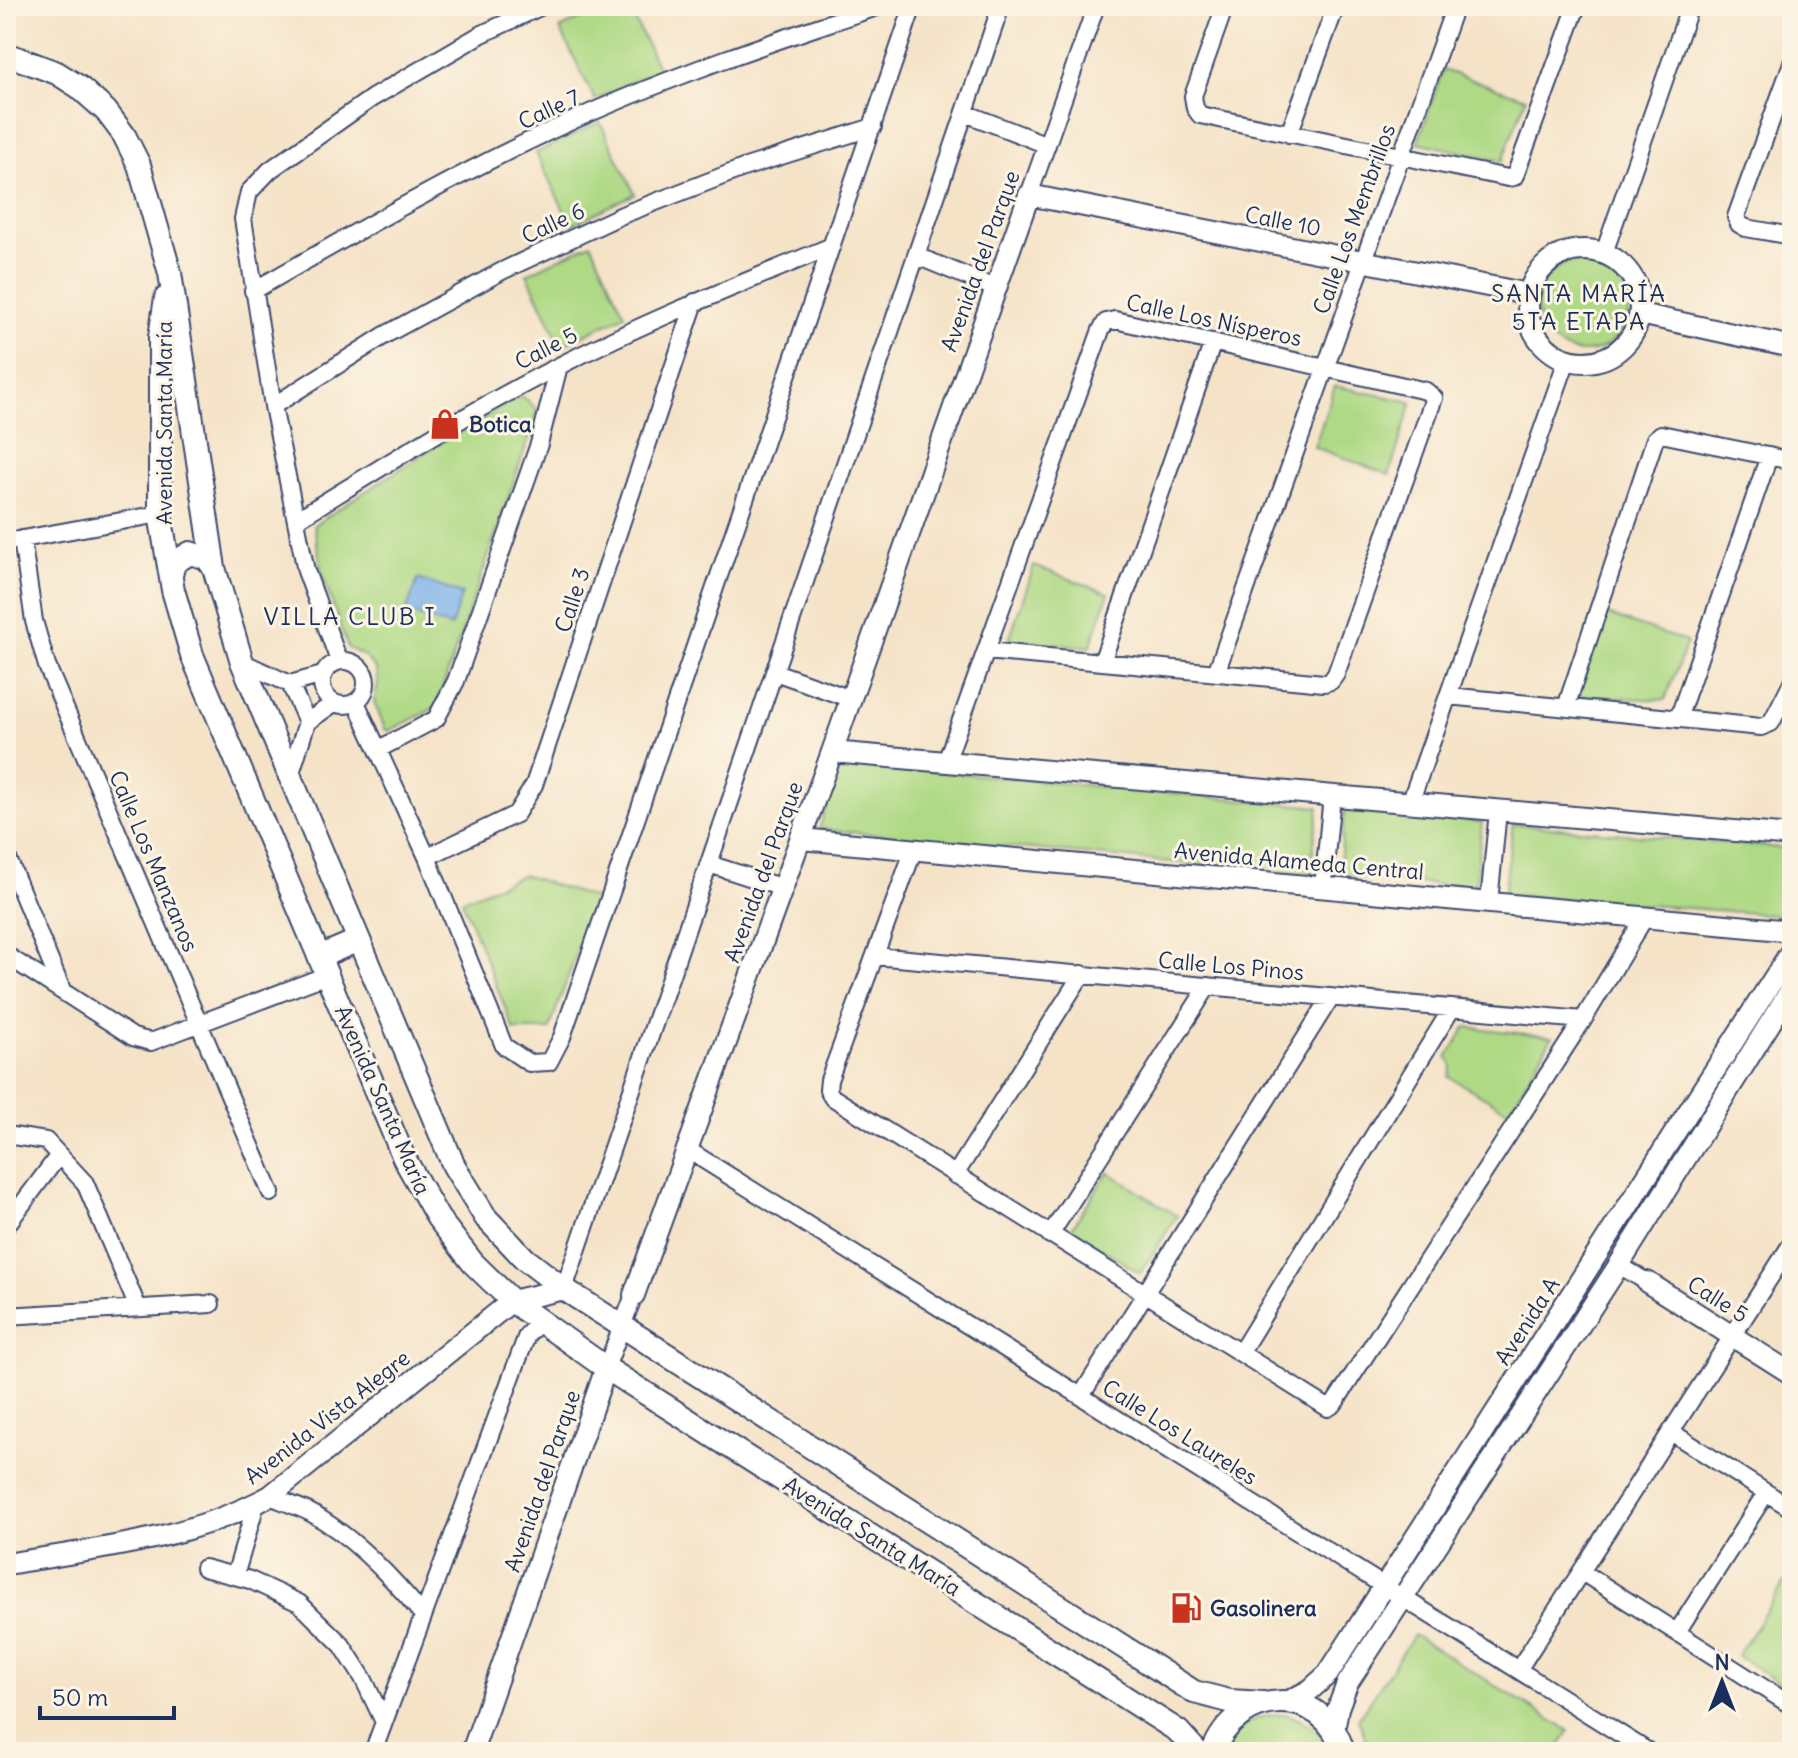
<svg xmlns="http://www.w3.org/2000/svg" width="1798" height="1758" font-family="Delius,sans-serif">
<rect width="100%" height="100%" fill="#fcf5e5"/>
<filter id="ink" filterUnits="userSpaceOnUse"><feTurbulence type="fractalNoise" baseFrequency=".0125" numOctaves="2"/><feDisplacementMap in="SourceGraphic" scale="16" xChannelSelector="R" yChannelSelector="G"/><feConvolveMatrix kernelMatrix="1 2 1 2 8 2 1 2 1" color-interpolation-filters="sRGB"/></filter>
<filter id="wash" filterUnits="userSpaceOnUse"><feTurbulence type="fractalNoise" baseFrequency=".006" numOctaves="4" result="noise"/><feDisplacementMap in="SourceGraphic" scale="32" xChannelSelector="R" yChannelSelector="G"/><feGaussianBlur stdDeviation="1.8" result="paint"/><feColorMatrix in="noise" values="0 0 0 0 0 0 0 0 0 0 0 0 0 0 0 0 0 1.4 0 .05"/><feComposite in="paint" operator="in"/></filter>
<g filter="url(#wash)">
<rect width="100%" height="100%" fill="#f5e3c8"/>
<path fill="#afd985" stroke="#658472" stroke-width="2" d="M607,6H628L659,69L595,100L560,29Z
M1443,70L1526,98L1502,161L1418,142Z
M600,122L635,194L571,225L536,153Z
M591,243L625,315L561,346L527,274Z
M1537 306a46 46 0 1 1 92 0a46 46 0 1 1-92 0Z
M1335,386L1412,402L1389,475L1314,447Z
M518,397H523L537,409L536,417L437,704L433,709L389,731L385,729L374,702L378,685L376,669L364,656L348,648L322,574L314,525L420,456Z
M1034,566L1109,593L1090,647L1009,640Z
M1605,614L1687,642L1665,700L1578,696Z
M841,762L1319,807L1310,875L819,829Z
M1345,808L1482,822L1475,888L1339,875Z
M1513,824L1792,849V896L1780,915L1504,894Z
M523,875L596,899L549,1030H514L462,900Z
M1466,1027L1552,1037L1509,1111L1449,1077C1452,1069 1454,1064 1447,1058Z
M1108,1172L1177,1216L1140,1273L1071,1229Z
M1792,1571V1691L1737,1656Z
M1414,1635L1569,1731L1556,1752H1371L1358,1719Z
M1284,1714C1305,1720 1323,1730 1330,1752H1225C1240,1724 1252,1715 1284,1714Z"/>
<path fill="#7db1ea" stroke="#4c70a4" stroke-width="2" d="M418,579L462,594L451,627L406,612Z"/>
</g>
<g filter="url(#ink)">
<g fill="none" stroke-linecap="round" stroke-linejoin="round">
<defs>
<path id="minor" d="M1225,6L1193,96L1195,108L1200,115L1508,178L1514,177L1516,173L1577,6
M1792,63L1736,217L1739,224L1746,228L1792,236
M965,113L1047,145
M1289,134L1336,6
M1029,195L1096,6
M1604,253L1690,6
M917,256L995,288
M253,291C359,230 463,170 574,120C674,75 777,40 880,6
M273,406L385,335L502,271L622,215L746,167L873,127
M296,520C382,467 468,412 559,366C647,321 740,284 832,246
M22,539L34,621L47,666L271,1193
M6,542L160,514
M322 683a22 22 0 1 1 44 0a22 22 0 1 1-44 0Z
M339,661L306,571L273,406L243,219L249,192L270,170L372,98L480,35L542,6
M242,662L290,684L323,675
M1102,662L1213,342
M775,672L851,699
M1216,673L1455,6
M290,684L307,722
M1448,696L1761,727L1771,723L1792,682
M356,702L427,857L504,1046L529,1063L549,1062L562,1037L913,6
M1566,707L1655,439L1661,434L1792,461
M1678,719L1769,456
M379,749L436,719L456,681L539,444L559,366
M946,762L1101,330L1106,322L1115,320L1426,391L1434,398L1336,674L1331,681L1324,683L986,651
M290,776L307,722L334,703
M1410,803L1567,360
M914,849L829,1080L828,1090L832,1097L1328,1408L1334,1404L1583,1020L1645,917
M6,854L62,990
M427,857L516,814L534,785L695,302
M709,864L783,888
M1323,887L1332,796
M1489,902L1498,811
M6,955L133,1037L151,1042L327,975
M875,956L1583,1020
M6,1135L46,1141L85,1183L138,1308
M688,1150L1649,1752
M955,1175L1082,974
M6,1226L59,1155
M1050,1235L1208,986
M1619,1265L1647,1282
M564,1289L1001,6
M6,1316L211,1304
M1240,1353L1452,1008
M606,1368L634,1295
M1081,1396L1331,997
M1671,1432L1792,1509
M270,1496C283,1502 298,1506 311,1513C354,1537 391,1576 422,1614
M204,1568L250,1580L299,1603L342,1645L363,1678L384,1722
M1582,1572L1792,1706
M235,1576L256,1504
M1677,1632L1766,1493
M1518,1670L1792,1243
M373,1752L527,1335L541,1321"/>
<path id="tertiary" d="M1528 306a56 56 0 1 1 112 0a56 56 0 1 1-112 0Z
M1640,314L1792,347
M832,752L1792,836
M801,839L1792,931
M1647,1282L1792,1374
M634,1295L832,752L1029,195L1528,294
M6,1564C95,1549 189,1540 270,1496L512,1301L564,1289
M1287,1702L1310,1690L1328,1674L1792,950
M1334,1731L1338,1708L1347,1684L1619,1265L1792,988
M472,1752L606,1368"/>
<path id="secondary" d="M6,54L57,73L79,87L106,111L124,135L139,165L170,273L214,568L242,662L454,1166L486,1218L525,1259L564,1289L1194,1692L1229,1701L1263,1703
M166,298L160,337V514L173,590L192,655L404,1158L438,1218L473,1263L512,1301L606,1368L1178,1731L1197,1752
M171,575L174,563L190,553L207,558L214,568
M319,957L359,940
M1213,1752C1236,1688 1325,1683 1343,1752"/>
</defs>
<use href="#minor" stroke="#3c4a6e" stroke-width="20"/>
<use href="#tertiary" stroke="#3c4a6e" stroke-width="24"/>
<use href="#secondary" stroke="#3c4a6e" stroke-width="26"/>
<use href="#minor" stroke="#fff" stroke-width="16"/>
<use href="#tertiary" stroke="#fff" stroke-width="20"/>
<use href="#secondary" stroke="#fff" stroke-width="22"/>
</g>
</g>
<defs>
<symbol id="shop-bare" viewBox="-9 -9 18 18"><path d="M-5-2.5h2.3a2.7 3.5 0 0 1 5.4 0H5L5.5 6h-11ZM-1.5-2.5h3a1.5 2.3 0 0 0-3 0Z" fill="#c8321e" stroke="#fcf5e5" stroke-width="2.5" paint-order="stroke"/></symbol>
<symbol id="fuel-bare" viewBox="-9 -9 18 18"><path d="M-5.5-6h7V0h2V4h1.3V-2.5L3-4.5l.8-.8L6-3V5H2.5V1h-1V6h-7ZM-4.2-4.7v3.2H.2V-4.7Z" fill="#c8321e" stroke="#fcf5e5" stroke-width="2.5" paint-order="stroke"/></symbol>
</defs>
<g fill-rule="evenodd">
<use href="#shop-bare" x="423" y="402" width="44" height="44"/>
<use href="#fuel-bare" x="1164" y="1586" width="44" height="44"/>
</g>
<g text-anchor="middle" stroke-width="6" stroke-linejoin="round" paint-order="stroke">
<g font-size="22" fill="#1b2f5e" stroke="#fcf5e5">
<text transform="translate(549 109) rotate(-25)" y="8">Calle 7</text>
<text transform="translate(1354 219) rotate(-70)" y="8">Calle Los Membrillos</text>
<text transform="translate(1283 221) rotate(11)" y="8">Calle 10</text>
<text transform="translate(553 223) rotate(-25)" y="8">Calle 6</text>
<text transform="translate(980 261) rotate(-70)" y="8">Avenida del Parque</text>
<text transform="translate(1214 320) rotate(12)" y="8">Calle Los Nísperos</text>
<text transform="translate(546 348) rotate(-27)" y="8">Calle 5</text>
<text transform="translate(164 423) rotate(-90)" y="8">Avenida Santa María</text>
<text transform="translate(572 600) rotate(-72)" y="8">Calle 3</text>
<text transform="translate(154 861) rotate(67)" y="8">Calle Los Manzanos</text>
<text transform="translate(1299 861) rotate(5)" y="8">Avenida Alameda Central</text>
<text transform="translate(763 872) rotate(-70)" y="8">Avenida del Parque</text>
<text transform="translate(1231 966) rotate(5)" y="8">Calle Los Pinos</text>
<text transform="translate(383 1100) rotate(66)" y="8">Avenida Santa María</text>
<text transform="translate(1718 1299) rotate(32)" y="8">Calle 5</text>
<text transform="translate(1527 1321) rotate(-57)" y="8">Avenida A</text>
<text transform="translate(327 1417) rotate(-38)" y="8">Avenida Vista Alegre</text>
<text transform="translate(1180 1432) rotate(32)" y="8">Calle Los Laureles</text>
<text transform="translate(542 1481) rotate(-71)" y="8">Avenida del Parque</text>
<text transform="translate(872 1536) rotate(32)" y="8">Avenida Santa María</text>
</g>
<g font-size="22" font-weight="bold" fill="#1b2f5e" stroke="#fcf5e5" text-anchor="start">
<text x="469" y="432">Botica</text>
<text x="1210" y="1616">Gasolinera</text>
</g>
<g font-size="24" letter-spacing="2" fill="#1b2f5e" stroke="#fcf5e5">
<text x="1579" y="302">SANTA MARÍA<tspan x="1579" dy="28">5TA ETAPA</tspan></text>
<text x="350" y="625">VILLA CLUB I</text>
</g>
</g>
<rect width="1798" height="1758" fill="none" stroke="#fcf5e5" stroke-width="32"/>
<g transform="translate(1722 1682)" stroke="#fcf5e5" stroke-width="6" paint-order="stroke">
<path d="M0-6L14 30L0 20L-14 30Z" fill="#1b2f5e"/>
<text y="-12" font-size="22" font-weight="bold" text-anchor="middle" fill="#1b2f5e">N</text>
</g>
<path d="M40 1706v12h134v-12" fill="none" stroke="#1b2f5e" stroke-width="4"/>
<text x="52" y="1706" font-size="24" fill="#1b2f5e" stroke="#fcf5e5" stroke-width="6" paint-order="stroke">50 m</text>
</svg>
